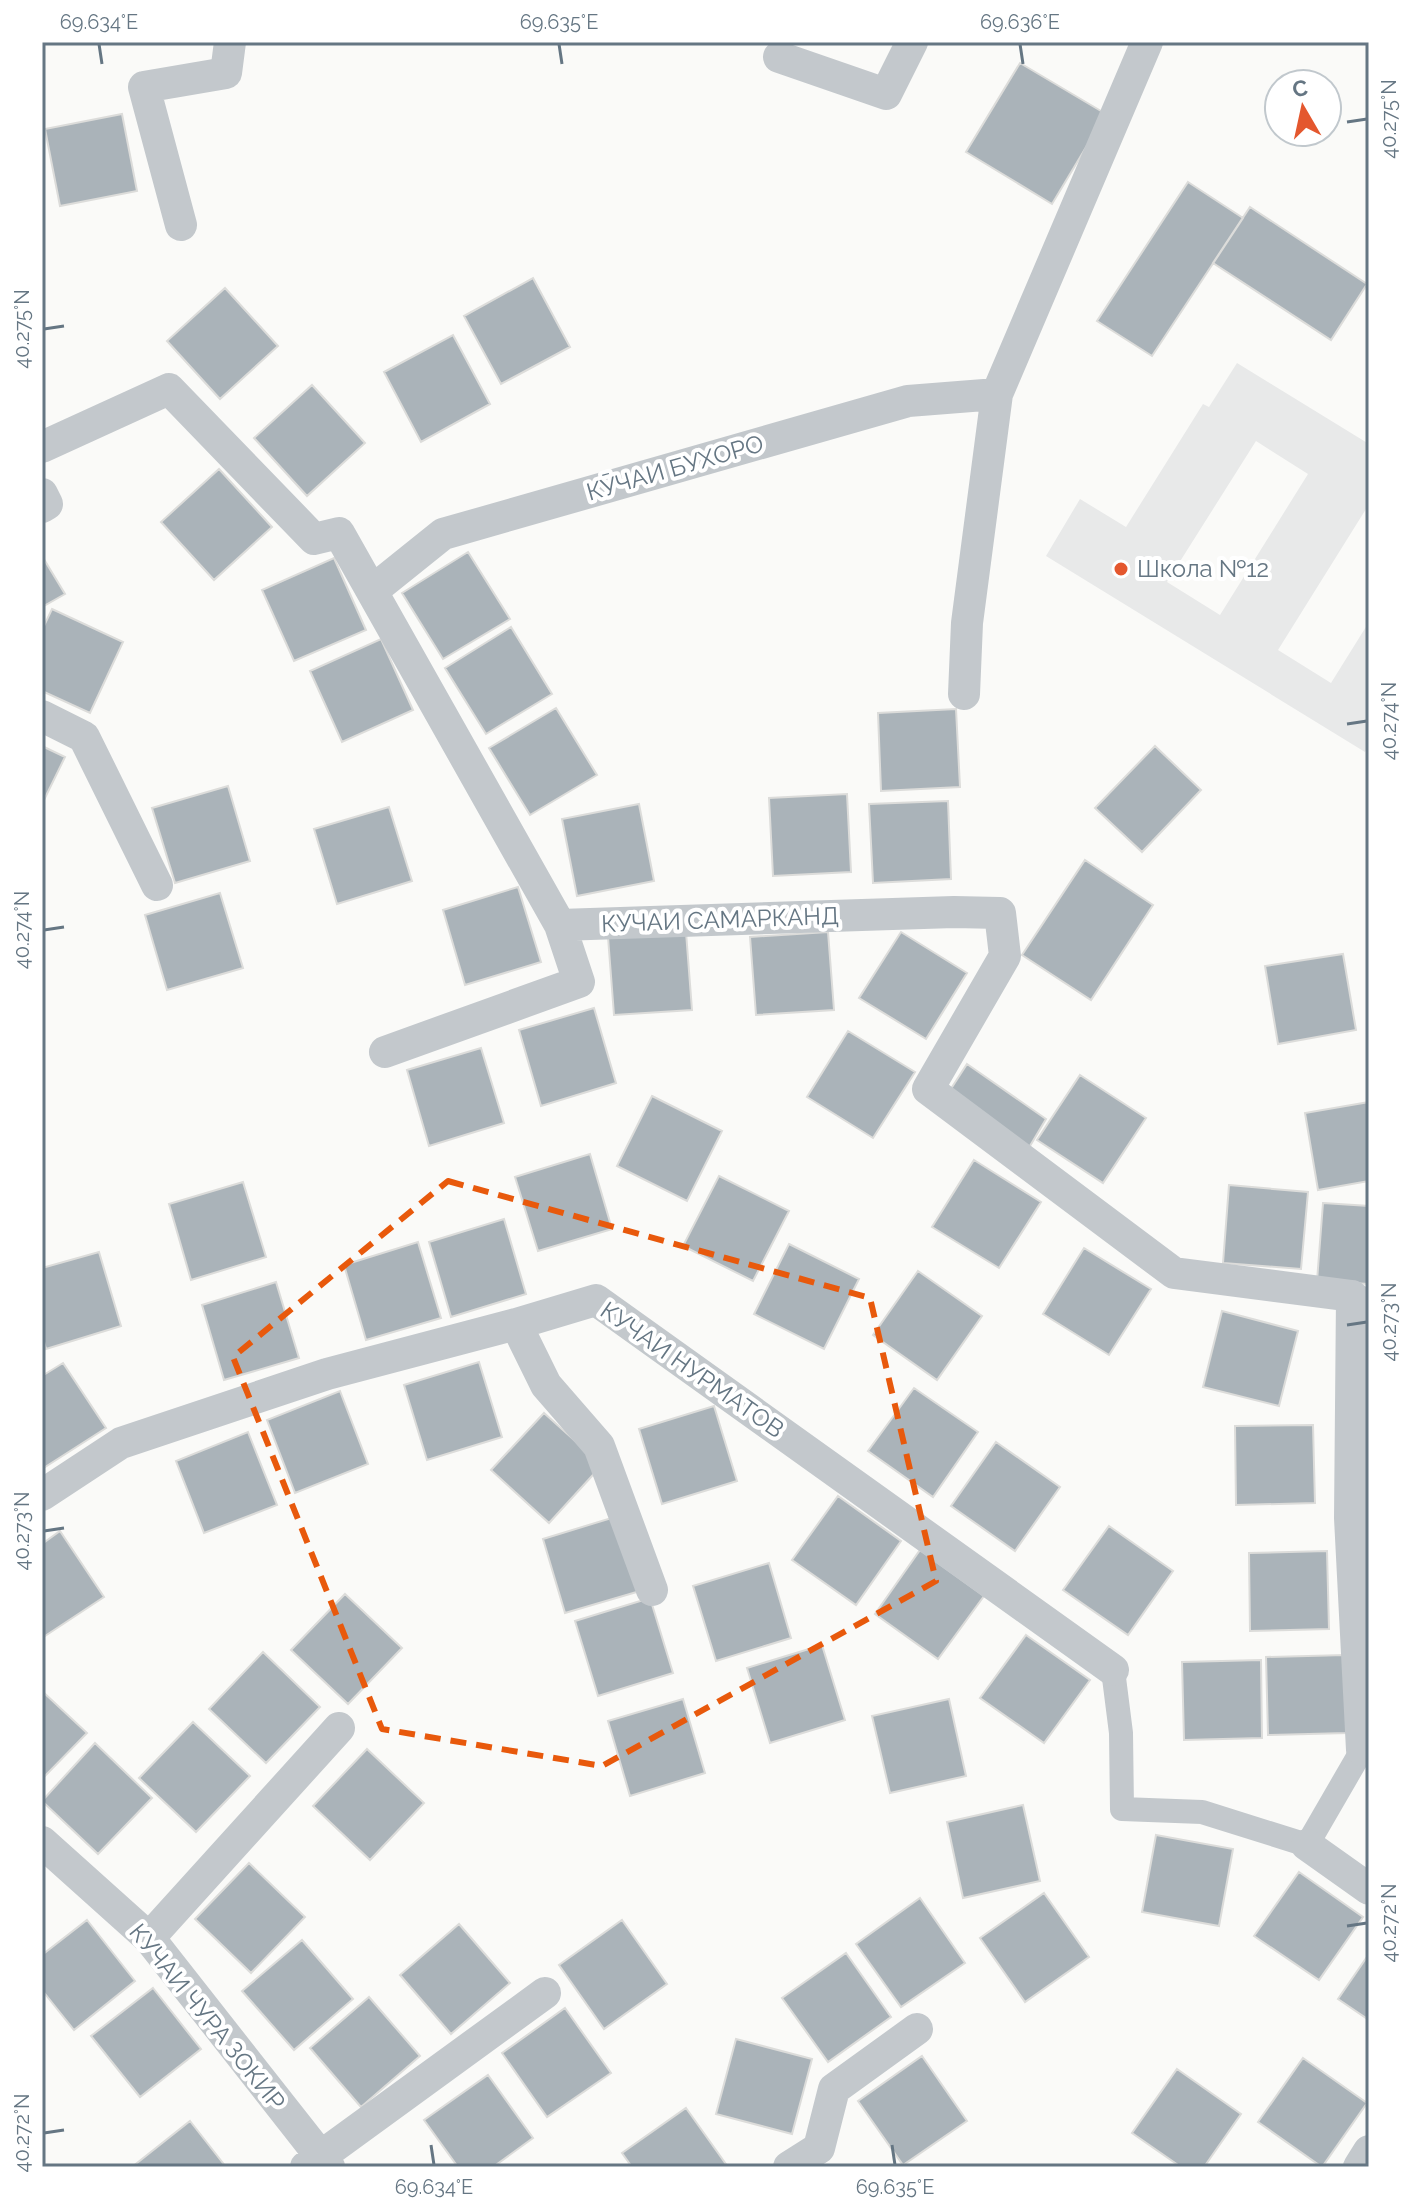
<svg xmlns="http://www.w3.org/2000/svg" width="1411" height="2209" font-family="Raleway,sans-serif">
<rect width="100%" height="100%" fill="#fafaf8"/>
<path fill="#e8e9e9" fill-rule="evenodd" d="M1237,363L1369,444V510L1366,509L1278,650L1331,683L1369,622V745L1365,752L1046,556L1080,499L1126,527L1203,404L1209,407ZM1256,441L1308,474L1220,615L1167,582Z"/>
<path fill="#aab3b9" stroke="#dcdcda" stroke-width="2" d="M1020,63L1106,114L1052,204L966,152Z
M122,114L137,191L60,206L45,129Z
M1188,182L1243,218L1152,356L1097,321Z
M1250,207L1367,284L1331,340L1213,263Z
M533,278L570,347L501,384L464,316Z
M225,288L278,346L220,399L167,341Z
M453,335L490,404L421,442L384,372Z
M312,385L365,443L307,496L254,438Z
M219,469L272,527L214,580L161,522Z
M468,552L510,619L443,659L402,593Z
M42,556L65,594L42,607Z
M334,558L366,630L294,661L262,590Z
M52,609L123,642L90,713L42,691V630Z
M511,627L552,694L486,734L445,668Z
M381,639L413,710L342,742L310,671Z
M556,708L597,775L530,815L489,748Z
M956,709L960,787L881,791L878,713Z
M42,746L65,757L42,804Z
M1155,746L1201,790L1142,852L1095,808Z
M228,786L250,861L175,883L152,808Z
M847,794L851,872L773,876L769,798Z
M948,801L951,879L873,883L869,804Z
M639,804L654,881L577,896L562,819Z
M389,807L412,881L337,904L314,829Z
M1085,860L1153,905L1091,1000L1022,955Z
M518,887L541,962L465,985L443,910Z
M220,893L243,968L167,990L145,915Z
M686,932L692,1010L614,1015L608,937Z
M828,932L834,1010L756,1015L750,937Z
M901,932L967,973L926,1039L859,998Z
M1343,954L1356,1030L1278,1044L1265,966Z
M594,1008L616,1083L541,1106L519,1030Z
M848,1031L915,1072L873,1138L807,1097Z
M481,1048L504,1123L429,1146L407,1070Z
M967,1064L1046,1119L1024,1156L945,1098Z
M1080,1075L1146,1118L1103,1183L1037,1140Z
M652,1096L722,1131L687,1201L617,1166Z
M1369,1102V1181L1318,1190L1305,1113Z
M590,1154L612,1229L538,1251L515,1177Z
M974,1160L1041,1202L999,1268L932,1227Z
M719,1176L789,1211L753,1281L683,1246Z
M243,1182L266,1257L191,1280L169,1204Z
M1229,1185L1308,1192L1301,1269L1223,1263Z
M1323,1203L1369,1206V1284L1317,1281Z
M504,1219L526,1294L451,1317L429,1242Z
M418,1242L441,1318L366,1340L344,1265Z
M789,1244L859,1279L824,1349L754,1314Z
M1084,1248L1151,1289L1109,1355L1043,1314Z
M99,1252L121,1326L46,1349L42,1334V1268Z
M918,1271L982,1316L937,1380L873,1335Z
M276,1282L299,1358L224,1380L202,1305Z
M1222,1311L1298,1331L1279,1406L1203,1387Z
M479,1362L502,1437L427,1460L404,1385Z
M63,1363L106,1428L42,1469V1376Z
M914,1388L978,1432L933,1497L868,1451Z
M340,1391L368,1464L295,1493L267,1420Z
M714,1406L737,1481L662,1504L639,1429Z
M544,1413L602,1465L549,1523L491,1470Z
M1313,1425L1315,1503L1236,1505L1235,1426Z
M248,1432L277,1505L204,1533L176,1461Z
M996,1442L1060,1487L1015,1551L951,1506Z
M838,1496L901,1541L856,1605L792,1560Z
M618,1516L640,1591L565,1613L543,1539Z
M1109,1526L1173,1571L1128,1635L1063,1590Z
M60,1531L104,1597L42,1638V1544Z
M920,1550L984,1596L938,1659L875,1614Z
M1327,1551L1329,1629L1250,1631L1249,1553Z
M769,1563L791,1638L716,1661L693,1586Z
M345,1594L402,1648L348,1704L291,1650Z
M650,1598L673,1673L598,1696L575,1621Z
M1026,1635L1090,1680L1044,1743L980,1698Z
M822,1645L845,1720L770,1743L747,1668Z
M263,1652L320,1707L266,1763L209,1709Z
M1345,1655L1347,1733L1268,1735L1266,1657Z
M1261,1660L1262,1738L1184,1740L1182,1662Z
M42,1691L87,1733L42,1779Z
M683,1699L705,1773L630,1796L608,1721Z
M949,1699L966,1776L890,1793L872,1716Z
M193,1722L250,1776L196,1832L139,1778Z
M95,1743L152,1798L98,1854L42,1801Z
M367,1749L424,1803L370,1860L313,1806Z
M1023,1805L1040,1881L963,1898L947,1822Z
M1156,1835L1233,1849L1219,1926L1142,1912Z
M249,1863L305,1917L251,1973L195,1919Z
M1299,1872L1363,1917L1319,1980L1254,1936Z
M1044,1893L1089,1957L1025,2002L980,1938Z
M920,1898L965,1963L901,2007L856,1944Z
M87,1920L135,1981L74,2030L42,1990V1955Z
M622,1920L667,1984L604,2029L559,1965Z
M459,1924L510,1983L451,2034L400,1975Z
M302,1940L353,1999L294,2050L242,1991Z
M846,1953L891,2017L828,2062L782,1998Z
M1369,1954V2020L1338,1999Z
M153,1988L201,2049L140,2097L91,2036Z
M369,1997L420,2056L361,2107L310,2048Z
M565,2008L611,2073L547,2117L502,2053Z
M736,2039L812,2059L792,2134L716,2114Z
M922,2056L967,2121L903,2165L858,2101Z
M1303,2058L1367,2103L1322,2167L1258,2122Z
M1177,2069L1241,2114L1204,2167H1181L1132,2133Z
M488,2075L533,2138L493,2167H458L424,2120Z
M686,2108L728,2167H632L622,2153Z
M190,2121L226,2167H132Z"/>
<g fill="none" stroke-linecap="round" stroke-linejoin="round">
<path stroke="#c3c8cc" stroke-width="24" d="M1113,1670L1121,1733L1122,1809L1202,1812L1307,1845L1362,1750"/>
<path stroke="#c3c8cc" stroke-width="32" d="M779,57L886,94L912,42
M181,225L144,87L226,73L230,42
M42,447L169,389L314,539L339,533L560,925L954,912L1000,913L1005,956L928,1089L1174,1273L1352,1296L1369,1310
M42,494L47,504L42,507
M372,591L443,534L908,401L997,394
M964,694L967,623L997,394L1147,42
M42,716L84,737L157,885
M385,1052L579,982L560,925
M1352,1296L1350,1518L1362,1750
M516,1324L546,1385L599,1446L652,1590
M42,1495L121,1443L327,1374L516,1324L596,1300L1113,1670
M42,1842L149,1938L329,2167
M1307,1845L1369,1889
M149,1938L339,1728
M306,2167L545,1993
M789,2167L819,2148L834,2089L917,2029
M1359,2167L1369,2151"/>
</g>
<path fill="none" stroke="#e8590c" stroke-width="6" stroke-dasharray="16 10" stroke-linejoin="round" d="M448,1181L870,1298L936,1581L602,1766L382,1729L233,1357Z"/>
<path fill="none" stroke="#657683" stroke-width="3" d="M99,44L102,64M559,44L562,64M1020,44L1023,64M1347,122L1367,119M44,329L64,326M1347,724L1367,721M44,930L64,927M1347,1325L1367,1322M44,1531L64,1528M1347,1926L1367,1923M44,2133L64,2130M431,2145L434,2165M892,2145L895,2165"/>
<circle fill="#e4572e" stroke="#fff" stroke-width="3" cx="1121" cy="569" r="8"/>
<g text-anchor="middle" stroke-width="8" stroke-linejoin="round" paint-order="stroke">
<g font-size="24" fill="#657683" stroke="#fff">
<text transform="translate(675 468) rotate(-16)" y="8">КӮЧАИ БУХОРО</text>
<text transform="translate(720 920) rotate(-2)" y="8">КУЧАИ САМАРКАНД</text>
<text transform="translate(692 1370) rotate(35)" y="8">КУЧАИ НУРМАТОВ</text>
<text transform="translate(207 2017) rotate(51)" y="8">КУЧАИ ЧУРА ЗОКИР</text>
</g>
<g font-size="24" fill="#657683" stroke="#fff" text-anchor="start">
<text x="1137" y="577">Школа №12</text>
</g>
</g>
<rect width="1411" height="2209" fill="none" stroke="#ffffff" stroke-width="88"/>
<g transform="translate(1303 108) rotate(351)"><circle r="38" fill="#ffffff" stroke="#c1c8cd" stroke-width="2"/>
<path d="M0-6L14 30L0 20L-14 30Z" fill="#e4572e"/>
<text y="-12" font-size="22" font-weight="bold" text-anchor="middle" fill="#657683">С</text>
</g>
<rect x="44" y="44" width="1323" height="2121" fill="none" stroke="#657683" stroke-width="3"/>
<g font-size="20" text-anchor="middle" fill="#657683">
<text x="99" y="29">69.634°E</text>
<text x="559" y="29">69.635°E</text>
<text x="1020" y="29">69.636°E</text>
<text transform="translate(1389 119) rotate(-90)" y="7">40.275°N</text>
<text transform="translate(22 329) rotate(-90)" y="7">40.275°N</text>
<text transform="translate(1389 721) rotate(-90)" y="7">40.274°N</text>
<text transform="translate(22 930) rotate(-90)" y="7">40.274°N</text>
<text transform="translate(1389 1322) rotate(-90)" y="7">40.273°N</text>
<text transform="translate(22 1531) rotate(-90)" y="7">40.273°N</text>
<text transform="translate(1389 1923) rotate(-90)" y="7">40.272°N</text>
<text transform="translate(22 2133) rotate(-90)" y="7">40.272°N</text>
<text x="434" y="2194">69.634°E</text>
<text x="895" y="2194">69.635°E</text>
</g>
</svg>
